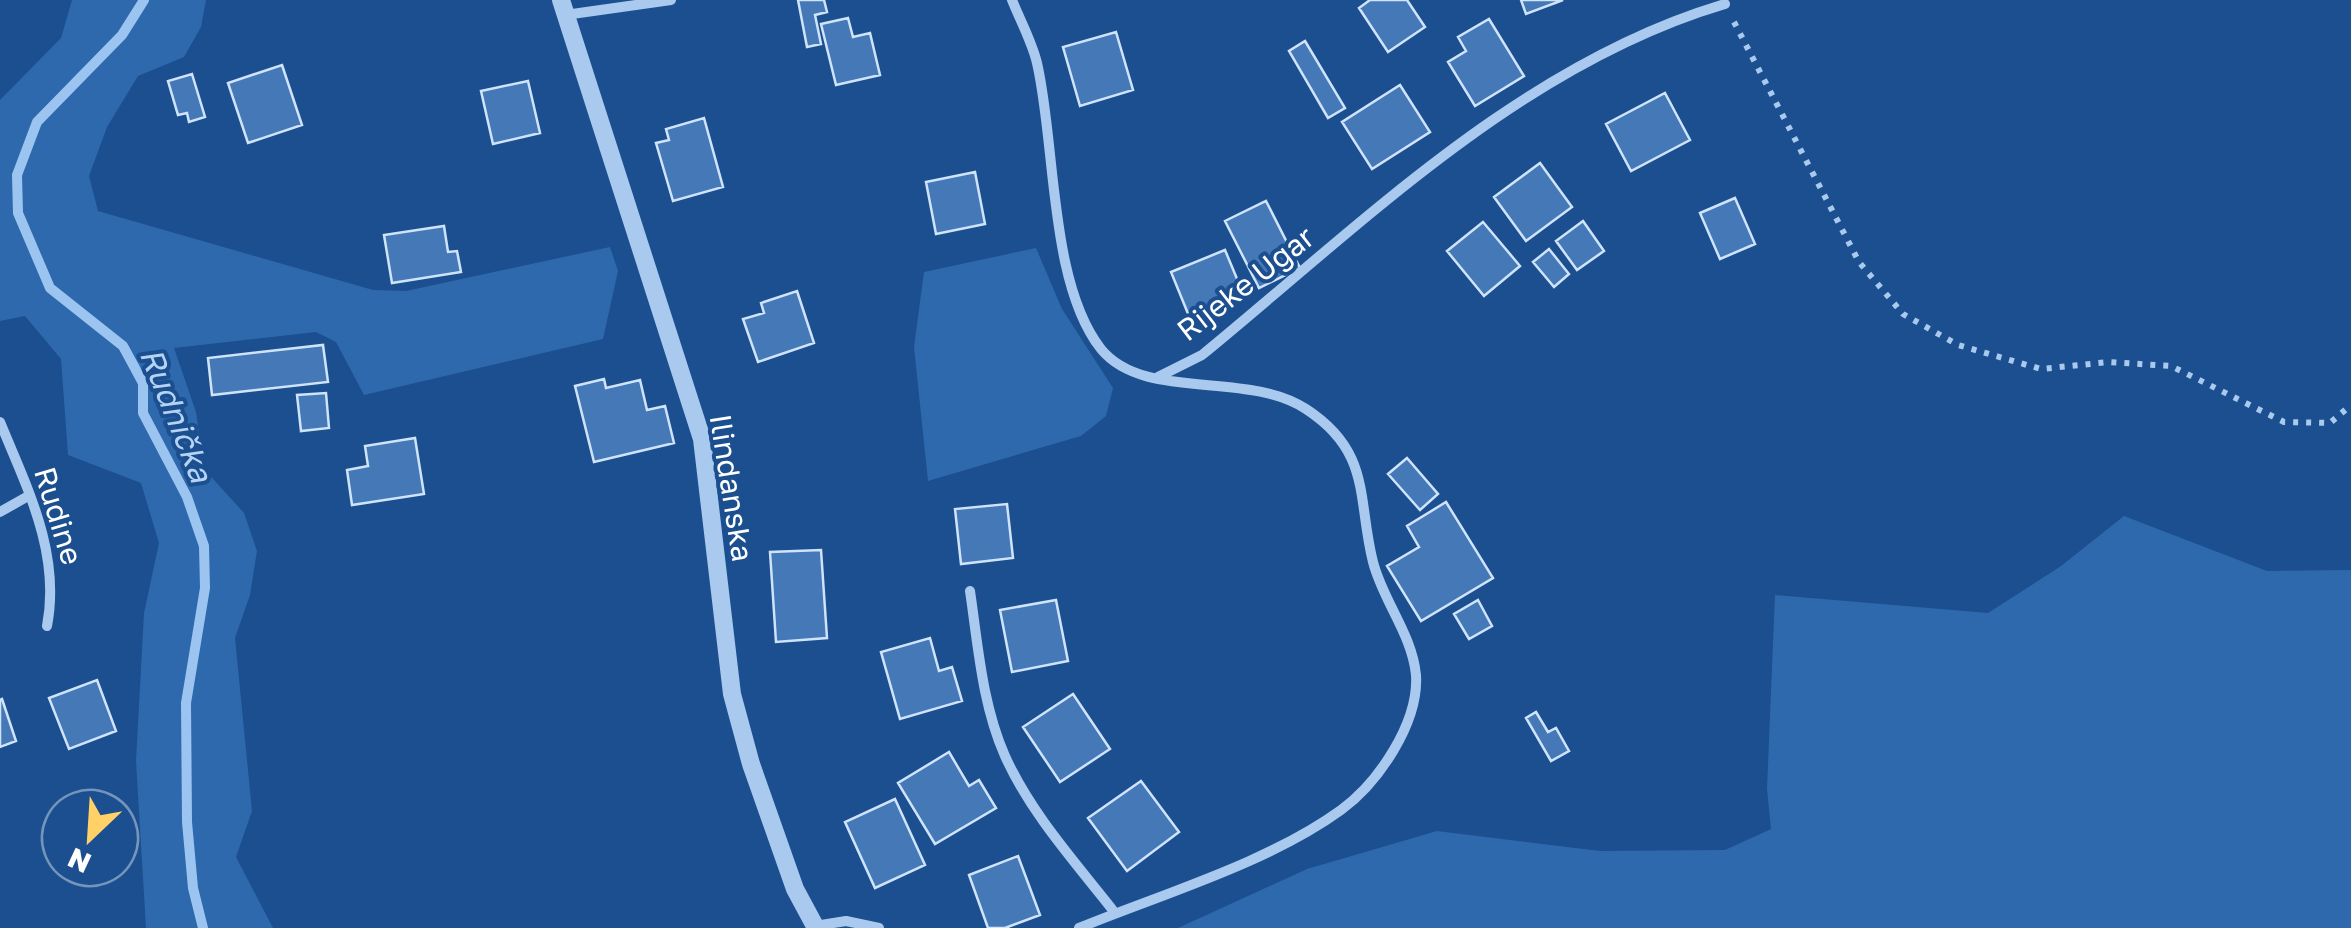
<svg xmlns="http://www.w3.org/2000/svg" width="2351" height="928" font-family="'Golos Text',sans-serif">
<rect width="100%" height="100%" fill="#1b4f8f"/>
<path fill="#2e69ad" d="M72,0H206L201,27L184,57L138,76L107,127L89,176L98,211L373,290L406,291L610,247L618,271L603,339L364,395L336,342L316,332L174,348L196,412L204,469L244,513L257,551L250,595L235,638L252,811L236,857L273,928H146L136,761L144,613L159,543L141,483L68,455L61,359L25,316L0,321V100L61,38Z
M1036,248L1062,309L1113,388L1106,416L1081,436L928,481L914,347L924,272Z
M2124,516L2267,571L2351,570V928H1178L1307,869L1437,831L1600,851L1725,850L1771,829L1767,789L1775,595L1988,613L2061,566Z"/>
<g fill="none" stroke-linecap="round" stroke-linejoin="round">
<path stroke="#9cc4f0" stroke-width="10" d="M144,0L122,35L37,122L17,175L18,213L50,288L123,346L143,383V413L187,497L204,546L205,588L186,703L187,822L193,888L203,928"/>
</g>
<path fill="#4478b7" stroke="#cfe3fa" stroke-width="2.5" d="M798,0H824L827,12L815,15L821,44L807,47Z
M1370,0H1407L1425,27L1388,52L1359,8Z
M1521,0H1563L1526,14Z
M848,18L853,37L870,33L880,75L836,85L821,24Z
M1489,19L1524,76L1475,106L1448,62L1466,51L1458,37Z
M1116,32L1133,90L1080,106L1063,47Z
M1305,41L1345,108L1328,118L1289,51Z
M282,65L302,125L248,143L228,83Z
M192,74L205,117L189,122L187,113L178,115L168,81Z
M528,81L540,133L493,144L481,91Z
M1400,85L1430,132L1372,169L1342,122Z
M1665,93L1690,140L1631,171L1606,124Z
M704,118L723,187L673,201L656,143L669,140L666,129Z
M1540,163L1572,207L1526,241L1494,197Z
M975,172L985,224L936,234L926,182Z
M1735,198L1755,244L1720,259L1700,213Z
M1266,201L1300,268L1259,288L1225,221Z
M1583,221L1604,251L1577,270L1556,241Z
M1483,222L1520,266L1484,296L1447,251Z
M444,226L448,252L457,251L461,272L392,283L384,235Z
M1549,249L1569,274L1554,287L1533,262Z
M1225,250L1245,298L1191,321L1171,272Z
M797,291L814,343L758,362L743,319L764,313L761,303Z
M323,345L328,382L212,395L208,358Z
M604,379L606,388L640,380L647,410L665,406L674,443L594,462L575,386Z
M326,393L329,428L301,431L297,395Z
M415,438L424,494L352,505L347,470L368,466L365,446Z
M1407,458L1438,494L1420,510L1388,474Z
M1446,502L1493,578L1421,621L1387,566L1419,547L1407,526Z
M1007,504L1013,558L961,564L955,509Z
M821,550L827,638L776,642L770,552Z
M1056,600L1068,661L1012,672L1000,610Z
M1478,600L1492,626L1469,639L1454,614Z
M930,638L939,671L952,667L962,701L900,719L881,652Z
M97,680L116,731L69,749L49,698Z
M1073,694L1110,749L1060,782L1023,727Z
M2,699L16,741L0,747V700Z
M1536,712L1548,732L1556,728L1569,751L1551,761L1526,718Z
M949,752L969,786L979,780L996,808L935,844L898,783Z
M1141,781L1179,832L1127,871L1088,818Z
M895,799L925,865L875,888L845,822Z
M1018,856L1040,915L1005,928H988L969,875Z"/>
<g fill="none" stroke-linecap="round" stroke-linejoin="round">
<path stroke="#a9c9ee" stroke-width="6" stroke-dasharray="5 8" stroke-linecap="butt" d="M1734,22L1859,262L1903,314L1958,345L2041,369L2109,362L2171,366L2284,422L2330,423L2351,405"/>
<path stroke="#a9c9ee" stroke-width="10" d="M1012,0C1020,20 1032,42 1037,63C1056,145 1049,283 1101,349C1144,402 1247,370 1306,409C1372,452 1357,499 1373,562C1383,601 1412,634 1416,675C1419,723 1378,783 1341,810C1268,863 1162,894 1079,928
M565,15L671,0
M1158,377L1202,355C1362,224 1522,64 1725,4
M0,422C27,488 61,553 47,626
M0,512L30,495
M970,591C978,645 982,704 1005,756C1031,814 1076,863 1115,913
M815,926L846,921L879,928"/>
<path stroke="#a9c9ee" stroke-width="18" d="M561,0L702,439L732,694L751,764L795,889L816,928"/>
</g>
<g text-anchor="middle" stroke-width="8" stroke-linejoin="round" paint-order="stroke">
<g font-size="30" fill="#fff" stroke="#1b4f8f">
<text transform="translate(1246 284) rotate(-38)" y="10">Rijeke Ugar</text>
<text transform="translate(731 488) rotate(81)" y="10">Ilindanska</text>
<text transform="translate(58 516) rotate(73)" y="10">Rudine</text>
</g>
<g font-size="32" font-style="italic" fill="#b5d3f5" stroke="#1b4f8f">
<text transform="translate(176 415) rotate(68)" y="11">Rudnička</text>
</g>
</g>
<g transform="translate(90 838) rotate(205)"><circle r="48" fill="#1b4f8f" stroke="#7695bc" stroke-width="2.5"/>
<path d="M0-8L18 38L0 25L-18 38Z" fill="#ffd166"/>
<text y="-15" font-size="28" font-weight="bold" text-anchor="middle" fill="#ffffff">N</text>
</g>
</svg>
